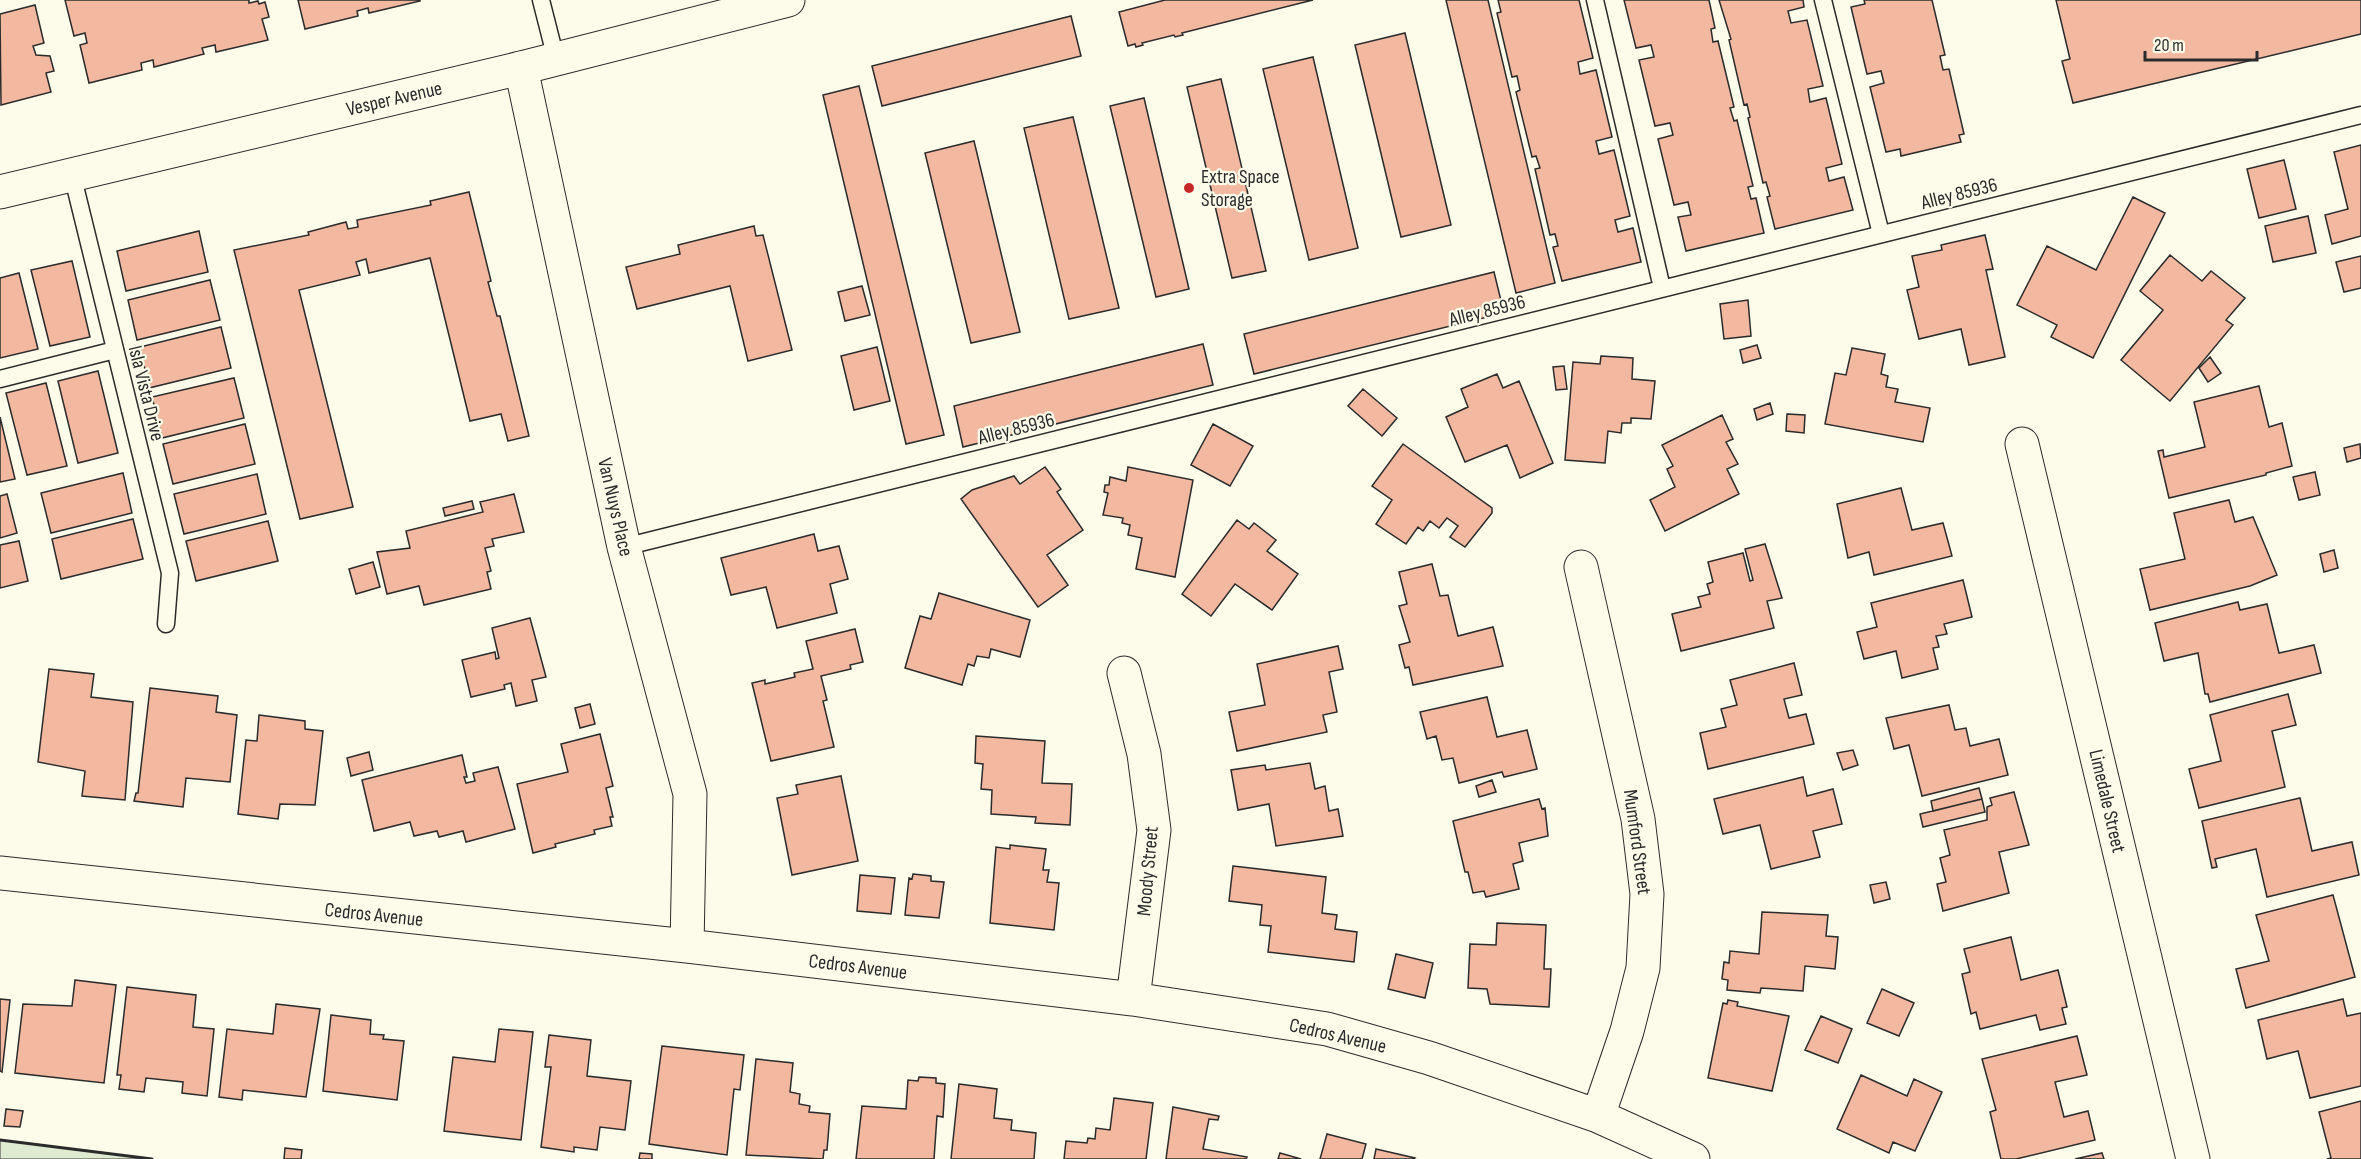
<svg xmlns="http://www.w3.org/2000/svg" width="2361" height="1159" font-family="'Sofia Sans Condensed',sans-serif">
<rect width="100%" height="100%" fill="#fdfbea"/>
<path fill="#deebd1" stroke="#74746e" stroke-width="1.5" d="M0,1140L152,1159H0Z"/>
<path fill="#f2b8a0" stroke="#2b2b2b" stroke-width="1.5" d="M65,0H249V3L258,1L259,4L265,2L269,17L262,19L268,40L216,52L215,45L202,48L204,54L154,67L153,60L141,63L142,70L89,83L80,45L87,43L85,33L74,36Z
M298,0H420V1L369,13L368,8L357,11L358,16L305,29Z
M1165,0H1313L1182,33L1183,35L1175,37L1174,35L1142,43L1143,45L1136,47L1135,44L1128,46L1119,12Z
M1446,0H1488L1555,283L1516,293Z
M1498,0H1579L1593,58L1578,62L1580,74L1596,70L1612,137L1596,141L1599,154L1614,150L1630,216L1615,220L1618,232L1633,228L1641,262L1562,281L1553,247L1558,246L1555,234L1550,235L1535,169L1540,168L1536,156L1532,157L1516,92L1520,90L1517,76L1512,77L1497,13L1501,12Z
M1624,0H1709L1715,28L1711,29L1713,42L1718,41L1734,107L1730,108L1734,121L1737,120L1753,186L1748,187L1751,199L1756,198L1764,233L1686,251L1678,217L1691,215L1688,202L1674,205L1658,139L1673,135L1670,123L1655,126L1639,60L1654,57L1651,45L1636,48Z
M1719,0H1803L1804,7L1788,11L1791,23L1807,20L1823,86L1808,89L1810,102L1826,98L1842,164L1826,168L1829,181L1844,177L1853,210L1775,229L1767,197L1770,196L1766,182L1763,183L1748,118L1750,117L1747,104L1744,105L1729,40L1731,39Z
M1864,0H1932L1945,55L1940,56L1943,70L1949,69L1964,134L1959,135L1961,142L1901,156L1900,149L1886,152L1870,87L1884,83L1881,71L1867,74L1851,7L1865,4Z
M2056,0H2361V34L2073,103L2062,61L2070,59Z
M35,5L44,43L33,46L36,55L50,56L54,71L46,73L51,92L1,105L0,14Z
M1071,16L1081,56L882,106L872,66Z
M1405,33L1451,225L1401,237L1355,45Z
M1313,57L1358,248L1309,260L1263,69Z
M1221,79L1266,271L1232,278L1187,87Z
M859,86L944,435L906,444L823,95Z
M1144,98L1189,289L1156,297L1110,106Z
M1073,117L1119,308L1069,319L1024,128Z
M974,141L1020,332L971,343L925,153Z
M2361,145V236L2332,244L2325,215L2348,209L2334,152Z
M2284,160L2296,209L2259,218L2247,169Z
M469,192L491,281L488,282L497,316H500L529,436L508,441L501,414L470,421L430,258L369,273L366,259L356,262L360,275L299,290L353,507L300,519L234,250L309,235L308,232L346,222L348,229L358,227L357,220L431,205L430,201Z
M2133,197L2165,213L2093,358L2051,337L2057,325L2017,305L2047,246L2096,270Z
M2308,216L2316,253L2273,262L2265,226Z
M754,226L756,236L763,235L792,350L748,361L730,286L637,309L626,267L680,254L678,245Z
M199,231L208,272L126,291L117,251Z
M1985,235L1993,269L1986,270L2005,357L1969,365L1961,329L1919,339L1907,290L1919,287L1912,256L1942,250L1941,245Z
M2170,255L2202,281L2211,271L2245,298L2226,320L2233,325L2170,401L2121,360L2163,310L2140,291Z
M2361,256V288L2344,292L2336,262Z
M72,261L90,337L50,346L31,270Z
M1494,272L1504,313L1254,374L1244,334Z
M19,273L38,349L0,358V278Z
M210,280L220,320L137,340L128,300Z
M862,286L870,315L845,321L838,292Z
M1748,300L1751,336L1724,339L1720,304Z
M221,327L231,368L149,388L140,347Z
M1203,344L1213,385L963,447L954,406Z
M1757,345L1761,358L1743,363L1740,350Z
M877,347L890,401L854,410L841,356Z
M1852,348L1885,354L1881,374L1888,376L1886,387L1898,389L1895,402L1930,408L1923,442L1825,424L1835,373L1846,375Z
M1601,356L1633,358L1632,379L1655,381L1651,419L1631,418V423H1622L1621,433L1608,431L1605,463L1565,460L1573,362L1600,364Z
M2210,357L2221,373L2208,382L2199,368Z
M1564,366L1567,389L1556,390L1553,367Z
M98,371L118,453L78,463L58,381Z
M1497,374L1503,388L1519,381L1553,463L1520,478L1507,445L1465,462L1446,417L1468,407L1461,389Z
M234,378L244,418L162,438L152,397Z
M46,383L67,466L27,475L6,393Z
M2259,386L2269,427L2282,423L2292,466L2266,473V475L2169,498L2158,451L2163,450L2164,457L2205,447L2194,402Z
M1363,389L1397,418L1382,436L1348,406Z
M1770,403L1773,414L1757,420L1754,409Z
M1787,414L1805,415L1804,433L1786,431Z
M1722,415L1733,439L1726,442L1738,464L1727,469L1739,494L1665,531L1650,500L1675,487L1667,469L1673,466L1662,445Z
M0,417L15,479L0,482Z
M245,424L255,464L173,484L163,444Z
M1213,424L1253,446L1230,486L1191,465Z
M1403,444L1492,508V513L1465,547L1450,537L1458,526L1447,518L1439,528L1430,521L1423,531L1418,527L1406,544L1376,524L1392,500L1372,486Z
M2360,444L2361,458L2347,462L2344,448Z
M1045,467L1061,489L1057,492L1083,530L1047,555L1068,585L1038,607L961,499L972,490L1014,476L1020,484Z
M1128,467L1193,480L1175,577L1136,569L1142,538L1128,535L1130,525L1122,523L1123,518L1103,515L1108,493L1104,492L1105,485H1109L1110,477L1126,481Z
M2315,472L2320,495L2299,500L2293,477Z
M123,473L132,513L51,533L41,493Z
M257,474L266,514L184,534L174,494Z
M1901,488L1912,530L1943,523L1952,556L1874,575L1869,552L1848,558L1837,504Z
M7,494L17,533L0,538V496Z
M514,494L524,532L492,539L494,546L485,548L491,571L487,572L491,589L424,605L419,586L387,594L377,552L410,548L406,531L483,512L480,502Z
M2229,500L2235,522L2253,517L2277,575L2250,586L2150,610L2140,569L2185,559L2174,513Z
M472,501L474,509L445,516L443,508Z
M133,519L143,559L61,579L52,539Z
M1237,520L1249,529L1254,523L1276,540L1267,551L1298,574L1272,610L1235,584L1211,616L1182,594Z
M268,521L278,561L196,581L186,541Z
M814,534L818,551L839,546L848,579L830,584L837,613L777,628L766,587L731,595L721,558Z
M19,541L28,581L0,588V545Z
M1765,544L1782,598L1767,601L1774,628L1681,651L1672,614L1701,607L1698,597L1710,594L1707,584L1713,582L1708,562L1743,553L1750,581L1753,580L1745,549Z
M2334,550L2338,568L2324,572L2320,554Z
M373,562L380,587L356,594L349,569Z
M1432,564L1440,596L1448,595L1458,636L1493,627L1503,666L1413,685L1409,667L1405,668L1399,645L1410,642L1399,606L1407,604L1399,572Z
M1963,580L1972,617L1944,624L1947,634L1936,636L1939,647L1933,648L1938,669L1902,678L1896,651L1864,659L1857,632L1877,627L1871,603Z
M939,593L1030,620L1020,657L991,649L989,658L977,656L974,666L968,664L962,685L905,668L920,616L931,619Z
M2238,602L2240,610L2267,604L2279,653L2314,645L2321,673L2210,702L2208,694H2205L2198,653L2164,661L2155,623Z
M530,618L546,677L532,680L537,701L516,706L511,683L504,685L505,689L471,697L462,660L495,652L496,659L499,658L492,628Z
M855,629L863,662L850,665L851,669L821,676L827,700L823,701L834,747L771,761L752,683L765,680V684L795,677L794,673L813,669L806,641Z
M1338,646L1343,669L1329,672L1337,712L1323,715L1327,732L1237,751L1229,712L1265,705L1257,664Z
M1794,663L1802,695L1784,699L1789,718L1806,714L1814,744L1708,769L1700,733L1726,727L1721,709L1737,705L1730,680Z
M49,669L94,674L91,697L133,702L125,800L82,796L85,771L38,762Z
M150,688L218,696L216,712L237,715L230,782L186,778L183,807L134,801L136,793H138Z
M2288,694L2296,725L2272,731L2285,787L2199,808L2189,769L2221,761L2210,715Z
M1487,697L1497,737L1527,730L1537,769L1504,777L1502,772L1459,783L1453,758L1442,760L1436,736L1427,739L1420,712Z
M590,704L595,724L580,728L575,708Z
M1949,705L1955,730L1966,728L1970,746L1999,739L2008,775L1922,796L1909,745L1894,749L1886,718Z
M259,715L305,721V729L323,731L315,805L280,804L278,819L238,814L246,740L257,741Z
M600,734L613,786L606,788L613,817H610L612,826L594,830L595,834L555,844L556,847L533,853L517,784L568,772L561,744Z
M976,736L1045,741L1042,783L1072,784L1070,825L1035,823L1036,817L991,814L992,790L981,789L983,764L975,763Z
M1853,750L1858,765L1843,770L1837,753Z
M369,752L373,770L351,776L347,758Z
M462,755L467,777H464L466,783L475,781L473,773L498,767L515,829L466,842L463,831L439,837L437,831L414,836L410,822L374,831L362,780Z
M1310,763L1315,789L1325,786L1329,811L1338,809L1343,836L1276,846L1269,804L1238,810L1231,770L1265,765L1266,770Z
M841,776L858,861L792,875L777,798L798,794L796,785Z
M1803,777L1807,796L1833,789L1842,824L1813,831L1820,857L1771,869L1760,825L1723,834L1714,799Z
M1492,780L1496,792L1479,797L1476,786Z
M1979,788L1982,799L1933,811L1931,801Z
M2014,792L2029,845L1999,852L2009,893L1943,911L1937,884L1946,882L1940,858L1950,855L1944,830L1987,820V807L1992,805L1990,798Z
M2300,798L2312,851L2352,842L2359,875L2267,897L2256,849L2215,859L2217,867L2212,868L2202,821Z
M1539,799L1542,809L1545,808L1548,836L1519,843L1523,861L1513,864L1519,889L1486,897L1484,891L1473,893L1468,872H1465L1453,821Z
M1982,799L1985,812L1923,827L1920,814Z
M1010,845L1046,849L1043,870H1049L1047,882L1059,883L1054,930L990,923L996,847L1010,849Z
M1233,866L1326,877L1322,913L1337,915L1335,929L1357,932L1354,962L1268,952L1271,926L1260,925L1262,905L1229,901Z
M913,874L931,876V881L944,882L939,918L905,915L909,878L912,879Z
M860,875L895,878L891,914L857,911Z
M1886,882L1890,899L1874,903L1870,885Z
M2333,895L2355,977L2246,1008L2236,969L2269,961L2256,915Z
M1762,912L1828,915L1826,936L1838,937L1835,969L1805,966L1803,991L1761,988L1760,993L1727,990L1728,980L1722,979L1724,962L1729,963L1730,951L1759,954Z
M1497,923L1546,925L1544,969H1551L1549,1007L1490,1004L1487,989L1468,988L1470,944L1496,945Z
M2011,937L2021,980L2058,970L2067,1007L2062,1008L2066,1024L2040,1030L2036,1015L1980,1029L1976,1012L1971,1014L1962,974L1970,972L1964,949Z
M1396,954L1433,963L1425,998L1388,989Z
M75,980L116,985L104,1083L15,1073L23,1004L72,1006Z
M127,987L196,995L193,1027L214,1029L207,1096L182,1093L183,1082L146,1078L144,1092L119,1089L121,1075H117Z
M1882,989L1914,1003L1899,1036L1867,1023Z
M0,999L10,1000L2,1072L0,1071Z
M2343,999L2347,1016L2361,1013V1086L2310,1098L2298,1051L2267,1059L2258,1020Z
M1728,1000L1738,1002L1737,1006L1789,1016L1772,1091L1708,1078L1723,1003L1727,1004Z
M276,1004L320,1009L306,1097L243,1090L242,1100L219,1097L227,1029L273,1034Z
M331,1015L371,1020L370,1034L384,1035L383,1039L404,1041L397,1100L323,1091Z
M1821,1016L1852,1029L1838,1063L1805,1050Z
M499,1029L533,1032L521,1140L444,1131L453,1057L495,1062Z
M549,1035L591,1040L587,1076L631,1081L625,1130L600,1127L597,1150L574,1147V1152L541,1147L551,1067H545Z
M2077,1036L2087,1075L2055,1082L2064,1117L2088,1111L2095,1140L2016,1159H2001L1990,1112L1996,1110L1982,1059Z
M662,1046L744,1055L740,1090L734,1089L727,1155L649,1144Z
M756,1059L793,1063L790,1092L800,1094L799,1104L810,1106L809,1112L830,1114L827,1150H824L823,1159L746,1155Z
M1861,1075L1907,1096L1914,1079L1942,1092L1915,1151L1893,1142L1889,1153L1837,1129Z
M919,1077L936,1078V1083L945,1084L943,1117L937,1116L934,1159H856L862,1106L906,1109L908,1080L918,1081Z
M959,1084L997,1089L994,1118L1012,1120L1011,1130L1036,1133L1034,1159H951Z
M1114,1098L1153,1103L1146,1159H1064L1066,1141L1087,1143L1088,1138L1095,1139L1096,1128L1110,1130Z
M2361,1101V1159H2327L2331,1158L2319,1112Z
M1173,1107L1219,1116L1218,1120L1209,1119L1203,1149L1247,1157L1246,1159H1166Z
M6,1109L23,1111L20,1127L4,1126Z
M1327,1134L1366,1144L1362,1159H1320Z
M285,1148L302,1150L301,1159H284Z
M1376,1149L1415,1158L1414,1159H1374Z
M640,1153L652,1154V1159H639Z
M1280,1153L1301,1159H1278Z
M2102,1153L2104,1159H2075Z"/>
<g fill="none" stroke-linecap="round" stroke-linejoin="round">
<defs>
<path id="service" d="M541,0L556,59
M1595,0L1662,288
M1823,0L1881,234
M72,174L170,573L166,624
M0,379L115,350
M624,547L2361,115"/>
<path id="minor" d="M521,68L624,547L690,794L687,946
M2022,444L2193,1159
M1581,567L1638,819L1647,894L1643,968L1627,1031L1598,1116
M1124,673L1144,754L1154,830L1133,999
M0,873L687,946L1133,999L1327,1029L1429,1058L1598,1116L1693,1159"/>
<path id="tertiary" d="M0,192L521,68L788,0"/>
</defs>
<use href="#service" stroke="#2b2b2b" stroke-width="19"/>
<use href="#minor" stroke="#2b2b2b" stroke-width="35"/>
<use href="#tertiary" stroke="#2b2b2b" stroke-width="35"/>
<use href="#service" stroke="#fdfbea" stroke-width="16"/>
<use href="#minor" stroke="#fdfbea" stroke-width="33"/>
<use href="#tertiary" stroke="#fdfbea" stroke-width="33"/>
<path stroke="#2b2b2b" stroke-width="3" d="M0,1140L152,1159"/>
</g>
<circle fill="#c62828" stroke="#fdfbea" stroke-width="2" cx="1189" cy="188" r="6"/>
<g text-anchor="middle" stroke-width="4.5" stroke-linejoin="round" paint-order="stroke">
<g font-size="20" fill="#2b2b2b" stroke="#fdfbea">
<text transform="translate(394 98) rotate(-13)" y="7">Vesper Avenue</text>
<text transform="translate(1959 193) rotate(-14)" y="7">Alley 85936</text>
<text transform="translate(1487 310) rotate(-14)" y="7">Alley 85936</text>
<text transform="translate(147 393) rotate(76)" y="7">Isla Vista Drive</text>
<text transform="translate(1016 428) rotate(-14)" y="7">Alley 85936</text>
<text transform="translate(616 507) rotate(77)" y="7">Van Nuys Place</text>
<text transform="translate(2108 801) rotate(77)" y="7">Limedale Street</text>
<text transform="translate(1638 842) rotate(82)" y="7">Mumford Street</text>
<text transform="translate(1147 871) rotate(-85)" y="7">Moody Street</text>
<text transform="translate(374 914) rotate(6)" y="7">Cedros Avenue</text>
<text transform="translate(858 966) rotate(7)" y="7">Cedros Avenue</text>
<text transform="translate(1338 1035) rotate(13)" y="7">Cedros Avenue</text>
</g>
<g font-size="20" fill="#2b2b2b" stroke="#fdfbea" text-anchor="start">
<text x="1201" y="183">Extra Space<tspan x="1201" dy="23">Storage</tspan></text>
</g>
</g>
<path d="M2145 51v9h112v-9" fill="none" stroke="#2b2b2b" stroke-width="3"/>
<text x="2154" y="51" font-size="18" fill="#2b2b2b" stroke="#fdfbea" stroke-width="4.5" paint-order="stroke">20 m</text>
</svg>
